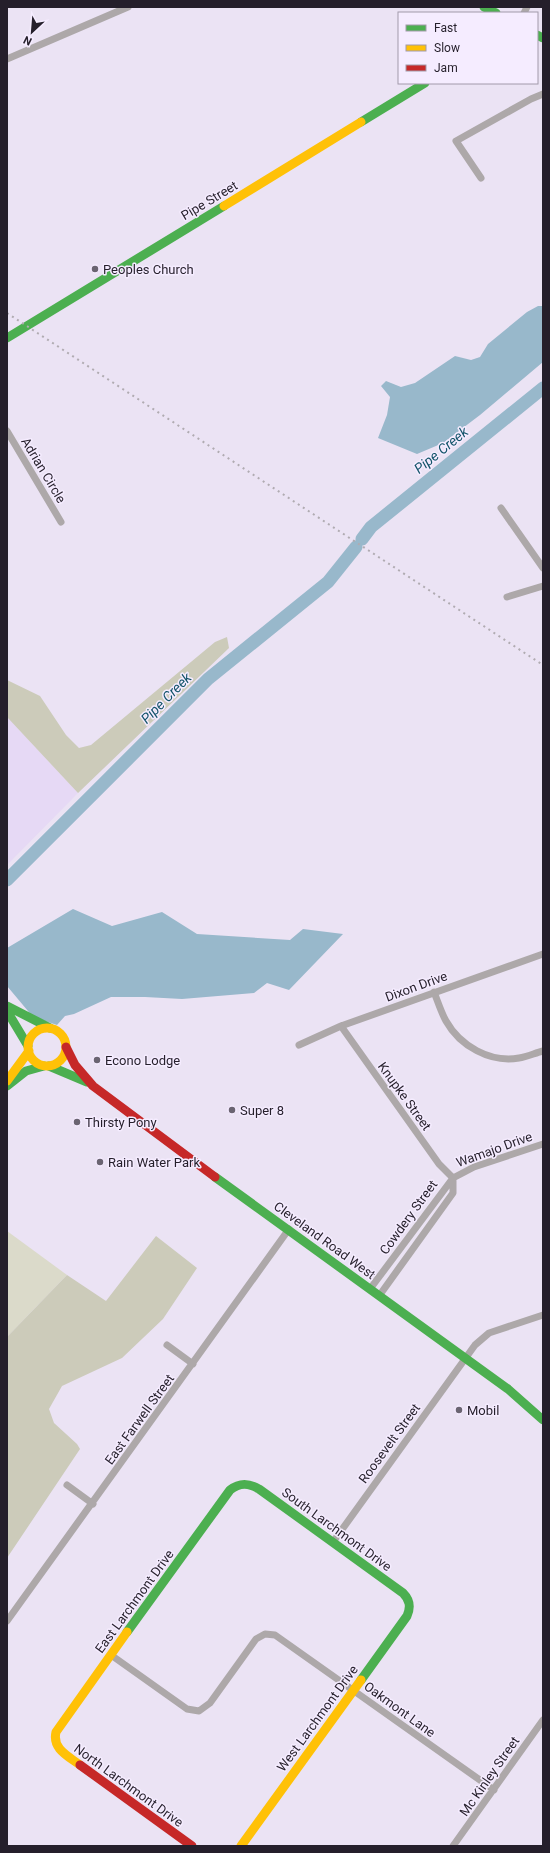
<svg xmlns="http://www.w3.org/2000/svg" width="550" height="1853" font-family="Roboto,sans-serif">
<rect width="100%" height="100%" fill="#ebe3f4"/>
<path fill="#e6d9f5" d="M7,717L78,793L7,865Z"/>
<path fill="#dbdaca" d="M7,1231L67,1275L7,1337Z"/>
<path fill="#cccbba" d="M227,637L229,648L78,793L7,717V680L40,696L66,735L79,748L91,745L215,642Z
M156,1236L197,1268L163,1319L122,1358L62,1386L49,1409L54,1423L77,1444L80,1449L7,1558V1337L67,1275L106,1301Z"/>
<path fill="#98b8cb" d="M538,306H543V362L480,415L443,443L417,454L378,438L387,415L390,397L381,386L386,381L401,387L415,383L455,356L471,360L480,357L488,344L527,312Z
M73,909L112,926L162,912L197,934L290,940L303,929L343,934L289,990L267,983L254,993L182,999L145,997H111L74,1014L65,1016L57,1025L33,1017L7,986V948Z"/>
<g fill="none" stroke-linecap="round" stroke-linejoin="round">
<path stroke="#98b8cb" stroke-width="13" d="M362,539L371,527L543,388
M7,880L208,679L328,582L356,547"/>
<path stroke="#ada8a9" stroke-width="7" d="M524,13L527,7
M7,59L128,7
M481,178L456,141L531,99L543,94
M7,431L61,522
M501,508L543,568
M507,597L543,586
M434,992C438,1002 441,1012 446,1021C460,1046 490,1063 519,1058C527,1057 535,1053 543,1051
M341,1026L439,1164L453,1178
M299,1045L341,1026L543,954
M370,1289L453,1178L474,1167L543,1144
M379,1296L453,1193V1178
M167,1345L193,1364
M67,1485L93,1504
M333,1542L475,1345L489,1333L543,1315
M7,1621L289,1229
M111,1655L187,1709L199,1711L210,1703L256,1639L265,1634L275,1635L494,1790
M453,1846L543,1720"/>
<path stroke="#4caf50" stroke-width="9" d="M484,7L496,13
M537,35L543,38
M361,122L425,83
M7,338L224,206
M7,1006L50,1028
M7,1011L28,1046
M49,1066L87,1082
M7,1086L26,1071L44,1066
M215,1177L508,1389L543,1420
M127,1632L230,1490C240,1482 249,1483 259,1489L403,1593C410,1600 411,1607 407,1616L361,1680"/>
<path stroke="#ffc107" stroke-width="9" d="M224,206L361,122
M28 1047a19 19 0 1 1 38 0a19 19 0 1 1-38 0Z
M7,1081L29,1051
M80,1765C68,1756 52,1749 56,1732L127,1632
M241,1846L361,1680"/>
<path stroke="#c62828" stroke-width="9" d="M66,1047L75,1065L93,1086L215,1177
M80,1765L192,1846"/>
<path stroke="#b0abb1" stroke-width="2" stroke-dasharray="2 4" stroke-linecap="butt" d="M7,313L543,665"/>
</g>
<g fill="#6a6471" stroke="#f5ecff" stroke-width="1.5">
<circle cx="95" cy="269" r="4"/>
<circle cx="97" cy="1060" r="4"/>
<circle cx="232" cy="1110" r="4"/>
<circle cx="77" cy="1122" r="4"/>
<circle cx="100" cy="1162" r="4"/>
<circle cx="459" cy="1410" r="4"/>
</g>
<g text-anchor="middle" stroke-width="3" stroke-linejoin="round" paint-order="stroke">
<g font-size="13" fill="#251f2b" stroke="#f5ecff">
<text transform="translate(209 200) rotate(-31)" y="5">Pipe Street</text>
<text transform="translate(44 470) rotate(59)" y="5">Adrian Circle</text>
<text transform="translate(416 986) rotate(-20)" y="5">Dixon Drive</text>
<text transform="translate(405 1096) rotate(54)" y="5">Knupke Street</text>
<text transform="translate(494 1149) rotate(-20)" y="5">Wamajo Drive</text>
<text transform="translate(408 1217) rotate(-54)" y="5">Cowdery Street</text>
<text transform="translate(325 1240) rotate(36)" y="5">Cleveland Road West</text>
<text transform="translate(139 1419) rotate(-54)" y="5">East Farwell Street</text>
<text transform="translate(389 1443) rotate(-54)" y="5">Roosevelt Street</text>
<text transform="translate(337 1529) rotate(36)" y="5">South Larchmont Drive</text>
<text transform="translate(134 1601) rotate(-54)" y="5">East Larchmont Drive</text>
<text transform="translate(400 1709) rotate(36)" y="5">Oakmont Lane</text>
<text transform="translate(317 1718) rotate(-54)" y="5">West Larchmont Drive</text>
<text transform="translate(489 1776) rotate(-55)" y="5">Mc Kinley Street</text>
<text transform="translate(129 1785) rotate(36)" y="5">North Larchmont Drive</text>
</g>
<g font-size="13" fill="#251f2b" stroke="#f5ecff" text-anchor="start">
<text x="103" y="274">Peoples Church</text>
<text x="105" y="1065">Econo Lodge</text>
<text x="240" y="1115">Super 8</text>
<text x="85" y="1127">Thirsty Pony</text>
<text x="108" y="1167">Rain Water Park</text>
<text x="467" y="1415">Mobil</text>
</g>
<g font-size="14" font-style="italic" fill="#125369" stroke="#f5ecff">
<text transform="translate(441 450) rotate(-39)" y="5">Pipe Creek</text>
<text transform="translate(166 698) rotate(-45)" y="5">Pipe Creek</text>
</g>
</g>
<rect width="550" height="1853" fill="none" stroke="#251f2b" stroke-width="16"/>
<rect x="398" y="12" width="140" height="72" fill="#f5ecff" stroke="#a29aaa"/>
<rect x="406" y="25" width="20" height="6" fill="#4caf50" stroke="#a29aaa"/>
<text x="434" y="32" font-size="12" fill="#251f2b">Fast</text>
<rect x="406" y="45" width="20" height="6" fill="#ffc107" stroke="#a29aaa"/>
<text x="434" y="52" font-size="12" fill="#251f2b">Slow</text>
<rect x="406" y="65" width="20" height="6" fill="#c62828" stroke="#a29aaa"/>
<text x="434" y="72" font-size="12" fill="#251f2b">Jam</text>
<g transform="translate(32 32) rotate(206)" stroke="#f5ecff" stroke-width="3" paint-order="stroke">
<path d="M0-3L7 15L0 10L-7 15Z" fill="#251f2b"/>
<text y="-6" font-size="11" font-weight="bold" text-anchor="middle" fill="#251f2b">N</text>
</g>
</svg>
